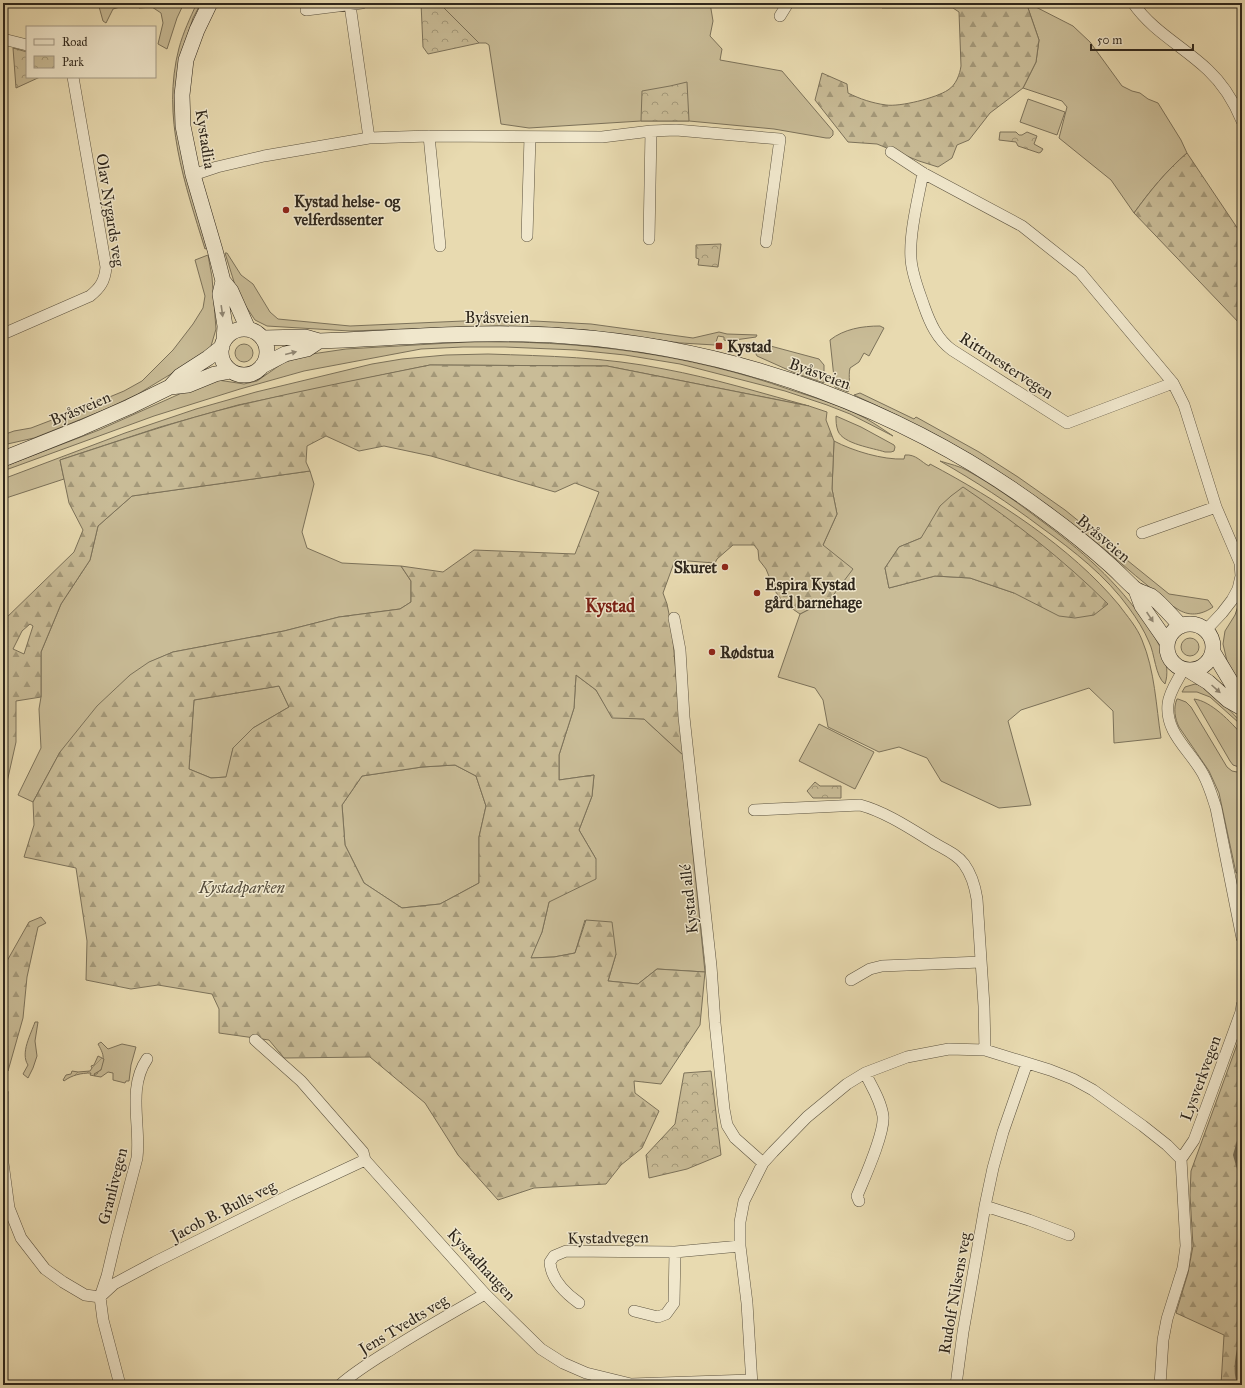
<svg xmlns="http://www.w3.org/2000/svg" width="1245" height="1388" font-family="'IM FELL Great Primer',serif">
<defs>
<pattern id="forest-firs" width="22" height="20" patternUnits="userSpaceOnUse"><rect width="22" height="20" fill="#c9bc97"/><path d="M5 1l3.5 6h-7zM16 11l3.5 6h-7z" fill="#a4997a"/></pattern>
<pattern id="park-crowns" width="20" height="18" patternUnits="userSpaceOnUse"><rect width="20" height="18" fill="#c9bc97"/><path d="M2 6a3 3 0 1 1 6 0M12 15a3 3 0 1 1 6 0" fill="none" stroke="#a4997a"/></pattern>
<pattern id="garden-furrows" width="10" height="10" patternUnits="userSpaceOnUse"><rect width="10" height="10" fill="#c9bc97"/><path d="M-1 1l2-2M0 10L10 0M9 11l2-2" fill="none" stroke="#a4997a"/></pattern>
</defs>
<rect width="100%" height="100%" fill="#e8dab0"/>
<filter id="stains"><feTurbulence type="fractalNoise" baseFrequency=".005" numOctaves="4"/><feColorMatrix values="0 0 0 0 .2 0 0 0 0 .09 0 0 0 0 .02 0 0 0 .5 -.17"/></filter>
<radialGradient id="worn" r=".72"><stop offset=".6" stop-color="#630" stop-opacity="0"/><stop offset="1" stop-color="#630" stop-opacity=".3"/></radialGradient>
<path fill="#c9bc97" stroke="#7c725a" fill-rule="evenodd" d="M98,3H134L113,9L106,23L103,21Z
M137,3H184L177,18L167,49L158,44L163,23L161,13L152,7L139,8Z
M197,3H201L193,18L181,56L203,234L207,248L205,249C185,184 161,117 179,48C183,33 190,18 197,3Z
M439,3H710L713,21L710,36L722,49L720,60L782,71L833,131V135L830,138H826L774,129L689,121H641L529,128L501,124L489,45L486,43H479Z
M1024,3H1028L1073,26L1090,42L1122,86L1132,91L1140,93L1148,99L1158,103L1181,140L1187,153C1166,171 1150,191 1134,213L1111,180L1059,138L1067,107L1062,101L1023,88L1036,62L1039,40L1028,8Z
M1028,99L1065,112L1057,135L1020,122Z
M225,253H227L241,275L253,284L270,312L278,319L350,326L486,320L534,321L591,324L693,338L719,332L727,334L757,335L756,337L728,341L724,340V337L718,336L715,345L681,343L587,330L541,327L497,326L350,331L267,326L255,320L243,302L235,285Z
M208,255L212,277L216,329L211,346L205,352L194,360L138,394L104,410L34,438L3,445V435L14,431L31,428L78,410L124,391L142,381L173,350L193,324L203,308L205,296L195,260Z
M880,326L884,328L869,356L864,353L859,362L850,368C848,376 851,386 848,392L835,387L830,340C844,329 862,326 880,326Z
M467,342C578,340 687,353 791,390C816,398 842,406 865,418C874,423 884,430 893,436L850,414L827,405L785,391L680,364L625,355L576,350L505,347H463L421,349L304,371L240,389L154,416L3,471V467L99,430L184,392L218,380L244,384L257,381L283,363L305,355L346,349Z
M752,343L763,344L819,359L824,365V383L795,373L757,356L753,348L743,344Z
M235 353a9 9 0 1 1 18 0a9 9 0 1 1-18 0Z
M488,354C548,356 605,357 664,369C713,378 761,393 809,406L607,366L430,365L238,405L160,427L60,460L64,479L3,499V479L125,433L196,409L256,392L372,364L402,359L446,355Z
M860,393L914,419L916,417L979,452L1018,477L1065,510L1169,594L1208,600L1213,607C1203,614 1191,617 1179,610C1170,605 1161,597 1153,590C1129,571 1107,550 1083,532C1051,508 1020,484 986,464C944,437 899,416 854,395Z
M836,416L861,427L894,445L895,447L894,451L891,452H885C873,448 843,444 838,431C836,426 836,421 836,416Z
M834,441C853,451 883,460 904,459L905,455C916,454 921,462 929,466L930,464C996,499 1071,547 1119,605C1127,616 1137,627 1142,640C1155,671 1156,706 1161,738L1114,743L1113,711L1089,688L1021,710L1008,721L1031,805L999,808L941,781L927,758L899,747L879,752L828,727L823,700L815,688L778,677L800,614L831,598L823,545L837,514L832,489ZM921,538L1014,593L970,578L935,576L889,588L885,568L899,547Z
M940,461C949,464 960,466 968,471C993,485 1017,502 1039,519C1081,550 1117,581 1147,625C1158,642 1172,663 1165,684C1155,676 1155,654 1149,642C1144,630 1137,619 1129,608C1106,576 1074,551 1042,528C1009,503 975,481 940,461Z
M310,471L314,484L302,532L307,548L342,563L401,566L411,581V602L400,609L339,617L284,631L173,652L150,662L60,752L33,802L18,795L41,748L39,709L41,697V652L61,604L90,560L98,526L132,496Z
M1242,594V687L1227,661L1223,644L1225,631L1235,615Z
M1181 647a9 9 0 1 1 18 0a9 9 0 1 1-18 0Z
M576,675L596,690L612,717L644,719L683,755L705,972L657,969L638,984L608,981L616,954L585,920L575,953L554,957L530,958L542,932L549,902L596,859L579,830L592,796L594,775L559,780V755L574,708Z
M1195,684C1209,686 1231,712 1241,722L1239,723L1210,697L1197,692H1182L1185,687Z
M279,686L289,707L253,728L233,748L227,777L211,778L189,769L194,700Z
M1177,699H1178L1186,702L1191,707L1227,767L1232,771L1242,773V871L1236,873L1219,793L1209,771L1179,727C1175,719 1173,708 1177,699Z
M1194,699C1211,701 1231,722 1242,735V768L1233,765L1230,761Z
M819,724L874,752L855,789L799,761Z
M455,765L476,776L486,806L479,837V883L440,904L402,908L364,883L345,845L342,805L362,776L422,767Z
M35,1022H38L35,1041L37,1056L33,1068L28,1078L23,1074L28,1065C20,1053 31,1034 35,1022Z
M101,1042L108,1049L122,1044L136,1047L131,1065L129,1081H126L125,1083L113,1080V1073L108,1072L101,1077L95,1076L94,1074H97C104,1060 106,1058 98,1044Z"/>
<path fill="url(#forest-firs)" stroke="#7c725a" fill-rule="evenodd" d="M884,3H1024L1028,8L1039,40L1036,62L1023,88L990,113L969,140L957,145L952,158L938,167L919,161L877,144L848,142L815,100L822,73L847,84L848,93C860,99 872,103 886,105C900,107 936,98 948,90C956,85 960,74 961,66L959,12L953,8H882Z
M1187,153L1242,235V326L1134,213C1150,191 1166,171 1187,153Z
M430,365L607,366L809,406L827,412L826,420L834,441L832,489L837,514L823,545L853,569L831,598L800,614L784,603L775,591L766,569L759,560L758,550L754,545H733L717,559L715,563L675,560L663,593L667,604L672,629L683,755L644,719L612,718L596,690L576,675L574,708L559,755V780L594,775L592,796L579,830L596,859V879L549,902L542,932L531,958L554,957L575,953L586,920L612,922L616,954L608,981L638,984L657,969L705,972L700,1025L661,1084L634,1081L635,1093L659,1111L642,1148L621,1165L606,1184L534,1188L498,1200L458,1155L425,1103L370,1057L284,1058L269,1040L219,1033V1009L212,994L158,985L131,989L86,980L87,941L76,868L24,857L34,825L33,802L60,752L97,706L130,675L149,662L173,652L284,631L339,617L400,609L411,602V581L401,566L443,572L474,550L575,554L599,492L575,483L555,492L431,456L384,446L359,451L326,436L307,446L306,462L310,471L132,496L98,526L90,560L61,604L41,652V697L16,701V742L3,800V621L74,552L83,530L69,503L60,460C119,441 179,420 240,405C303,390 366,378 430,365ZM30,624L33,626L24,654L13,649L22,631ZM279,686L289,707L253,728L233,748L226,777L211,778L189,769L194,700ZM455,765L476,776L486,806L479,837V883L440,904L402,908L364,883L345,845L342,805L362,776L422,767Z
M963,487C1015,522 1064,560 1108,604L1094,615L1075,618L1059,616L1014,593L970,578L935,576L889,588L885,568L899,547L921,538L940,506L951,496Z
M41,917L46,923L38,927L27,977L23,1018L8,1071L7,994L3,968L29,922Z
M1242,1031V1385H1221L1224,1335L1176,1313L1188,1273L1193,1246L1190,1195L1191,1171Z"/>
<path fill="url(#park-crowns)" stroke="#7c725a" d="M421,3H439L479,43L428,54L423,47Z
M13,48L27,52V77H40L16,88Z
M687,82L689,121H641L642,91L670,86Z
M1000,132H1016L1019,135H1022L1027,132L1037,136L1034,144L1043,149L1041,152L1039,153L1018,146L1016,142L999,140Z
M721,244L718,267L698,265L699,259L696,258V245Z
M815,782L820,786H841V798H813L807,791Z
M711,1071L721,1155L687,1169L649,1178L646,1155L675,1124L684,1073Z"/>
<path fill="url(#garden-furrows)" stroke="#7c725a" d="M98,1056L104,1059L101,1070L94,1074L95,1076L90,1075L91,1073C81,1073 72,1075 64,1081L63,1080L66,1075L71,1074L72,1071L78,1072L90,1071L92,1068L91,1066L94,1065Z"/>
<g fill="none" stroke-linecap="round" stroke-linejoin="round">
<path stroke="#786e57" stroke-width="4" d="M1242,1131L1235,1155L1242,1179
M1242,1256V1279
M1240,1385C1233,1372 1238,1351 1242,1337"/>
<defs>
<path id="street" d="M1133,3C1152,31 1184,47 1208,70C1223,84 1234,102 1242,121
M350,5L369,138
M306,10L362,3
M780,16L788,3
M3,39L27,45
M429,136L440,246
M891,152L923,173L1022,226L1080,272L1173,383L1184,405L1216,507L1240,563L1241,576L1238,589L1232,600L1222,613L1206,630
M923,173C918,199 909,234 911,259C912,275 919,291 924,306C930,323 937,339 952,350L1067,423L1173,383
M193,175L217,167L264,156L369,138L429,136L602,137L651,131L676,130L780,139L766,242
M527,236L530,137
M649,239L651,131
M3,334L90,296C100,288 105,281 106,267L73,77
M1142,533L1216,507
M674,618L680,650L684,717L711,966L715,1023L724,1109L727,1125L735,1138L763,1163
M1183,670C1178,680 1169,692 1168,704C1165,733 1190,750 1203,774C1209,785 1212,796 1216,808L1242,938
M754,810L860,805C886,812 911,829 934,843C944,849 957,854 964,864C972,875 975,886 977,899L984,1006L985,1050
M851,980L870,969L882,966L981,962
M255,1040L301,1081L363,1152L365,1160L485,1294L541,1349L563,1363L586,1373L631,1384L751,1380
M3,1094V1163L9,1208L21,1238L45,1269L63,1282L85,1295L100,1297
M1181,1159L1194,1140L1203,1116L1241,1012L1242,1005
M859,1201L857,1196C864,1179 885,1133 883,1116C881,1101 872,1087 865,1073
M985,1206L1029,1220L1069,1235
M101,1296L114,1284L155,1262L290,1195L365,1160
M579,1303C565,1293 551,1280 550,1262L554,1256L566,1251L675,1252L740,1246
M634,1311L658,1317L666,1314L674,1303L675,1252
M120,1385L103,1320L100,1297L107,1276L116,1238L137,1158C141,1126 127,1088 147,1059
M340,1385C357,1370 376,1359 395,1347C425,1328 455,1311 485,1294
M752,1385L747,1303L740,1246V1222L744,1201L763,1163L773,1152L807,1117L847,1084L865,1073L907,1057L949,1049L985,1050L1050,1070L1073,1079L1093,1090L1143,1126L1167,1145L1181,1159L1186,1246L1183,1268L1167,1319L1163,1340L1160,1385
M956,1385L963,1332L985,1206L993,1168L1003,1132L1027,1063"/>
<path id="secondary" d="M210,3L197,30L186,60L182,95L183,126L193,175L215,250L223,281L231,291L248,329
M223,281L220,294L225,326L224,340
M221 352a23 23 0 1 1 46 0a23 23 0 1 1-46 0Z
M263,338L305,337L319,341C401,338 483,330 565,336C739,348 908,410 1047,514C1069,530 1090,547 1110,565C1118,572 1125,580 1134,588C1139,592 1145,593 1151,596C1161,603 1172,617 1181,626
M262,366L285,354L307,349L319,341
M170,387L188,385L215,374L231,371
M3,459L81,428L129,407L170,387L180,376L208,358L222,347
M1136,590L1142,606L1167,642
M1167 647a23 23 0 1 1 46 0a23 23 0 1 1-46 0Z
M1213,652L1237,692L1242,708
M1190,671L1208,682L1228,700L1242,708"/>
</defs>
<use href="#street" stroke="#5d5441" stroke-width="12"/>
<use href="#secondary" stroke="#2f271c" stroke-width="16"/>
<use href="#street" stroke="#f0e7cc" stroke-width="11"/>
<use href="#secondary" stroke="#f0e7cc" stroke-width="15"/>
</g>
<defs><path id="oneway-solid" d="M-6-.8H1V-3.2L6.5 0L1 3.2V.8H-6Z"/></defs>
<g fill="#908774">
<use href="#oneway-solid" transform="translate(222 311) rotate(82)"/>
<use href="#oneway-solid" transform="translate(291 353) rotate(-14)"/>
<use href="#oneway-solid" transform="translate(1150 617) rotate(56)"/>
<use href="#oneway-solid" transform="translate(1216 689) rotate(42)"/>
</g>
<g fill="#8f2418" stroke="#f0e7cc" stroke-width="1.5">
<circle cx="286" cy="210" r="4"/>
<rect x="715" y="342" width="8" height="8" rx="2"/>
<circle cx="725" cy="567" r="4"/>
<circle cx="757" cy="593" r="4"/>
<circle cx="712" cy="652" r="4"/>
</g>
<g text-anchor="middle" stroke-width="3" stroke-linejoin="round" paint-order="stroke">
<g font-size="16" fill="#2f271c" stroke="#f0e7cc">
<text transform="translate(206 139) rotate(81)" y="6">Kystadlia</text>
<text transform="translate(111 210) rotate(81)" y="6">Olav Nygards veg</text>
<text x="497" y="323">Byåsveien</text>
<text transform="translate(1007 365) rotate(33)" y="6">Rittmestervegen</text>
<text transform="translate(820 373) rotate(20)" y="6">Byåsveien</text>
<text transform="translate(80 408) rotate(-23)" y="6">Byåsveien</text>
<text transform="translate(1104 538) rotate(40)" y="6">Byåsveien</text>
<text transform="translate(688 899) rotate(-96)" y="6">Kystad allé</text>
<text transform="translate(1200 1078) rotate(-70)" y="6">Lysverkvegen</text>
<text transform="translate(112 1186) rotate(-76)" y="6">Granlivegen</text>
<text transform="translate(223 1210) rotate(-27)" y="6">Jacob B. Bulls veg</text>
<text transform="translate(608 1237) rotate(-1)" y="6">Kystadvegen</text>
<text transform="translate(482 1264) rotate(47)" y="6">Kystadhaugen</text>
<text transform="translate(954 1293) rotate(-80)" y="6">Rudolf Nilsens veg</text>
<text transform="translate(403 1324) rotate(-31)" y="6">Jens Tvedts veg</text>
</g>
<g font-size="16" font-weight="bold" fill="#2f271c" stroke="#f0e7cc" text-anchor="start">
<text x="294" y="207">Kystad helse- og<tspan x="294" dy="18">velferdssenter</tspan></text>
<text x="727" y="352">Kystad</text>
<text x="717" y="573" text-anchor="end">Skuret</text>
<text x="765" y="590">Espira Kystad<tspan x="765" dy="18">gård barnehage</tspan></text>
<text x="720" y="658">Rødstua</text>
</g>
<g font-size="16" font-style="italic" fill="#564c3b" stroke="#f0e7cc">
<text x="242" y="893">Kystadparken</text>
</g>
<g font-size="18" font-weight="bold" fill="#7a1f14" stroke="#f0e7cc">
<text x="610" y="612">Kystad</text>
</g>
</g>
<rect width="1245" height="1388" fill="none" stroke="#e8dab0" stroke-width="16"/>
<rect x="4" y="4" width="1237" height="1380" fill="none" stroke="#2f271c" stroke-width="2"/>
<rect x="8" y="8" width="1229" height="1372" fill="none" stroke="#2f271c"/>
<rect x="26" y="26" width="130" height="52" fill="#f0e7cc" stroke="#a39a86"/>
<rect x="34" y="39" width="20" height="6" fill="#f0e7cc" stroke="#a39a86"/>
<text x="62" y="46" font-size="12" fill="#2f271c">Road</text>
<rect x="34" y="56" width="20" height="12" fill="url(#park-crowns)" stroke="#a39a86"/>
<text x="62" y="66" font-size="12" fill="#2f271c">Park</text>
<path d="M1091 44v6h102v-6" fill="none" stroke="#2f271c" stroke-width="2"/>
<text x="1097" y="44" font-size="12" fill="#2f271c" stroke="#f0e7cc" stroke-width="3" paint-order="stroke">50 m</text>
<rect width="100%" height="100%" filter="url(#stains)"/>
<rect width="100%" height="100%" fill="url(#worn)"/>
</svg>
